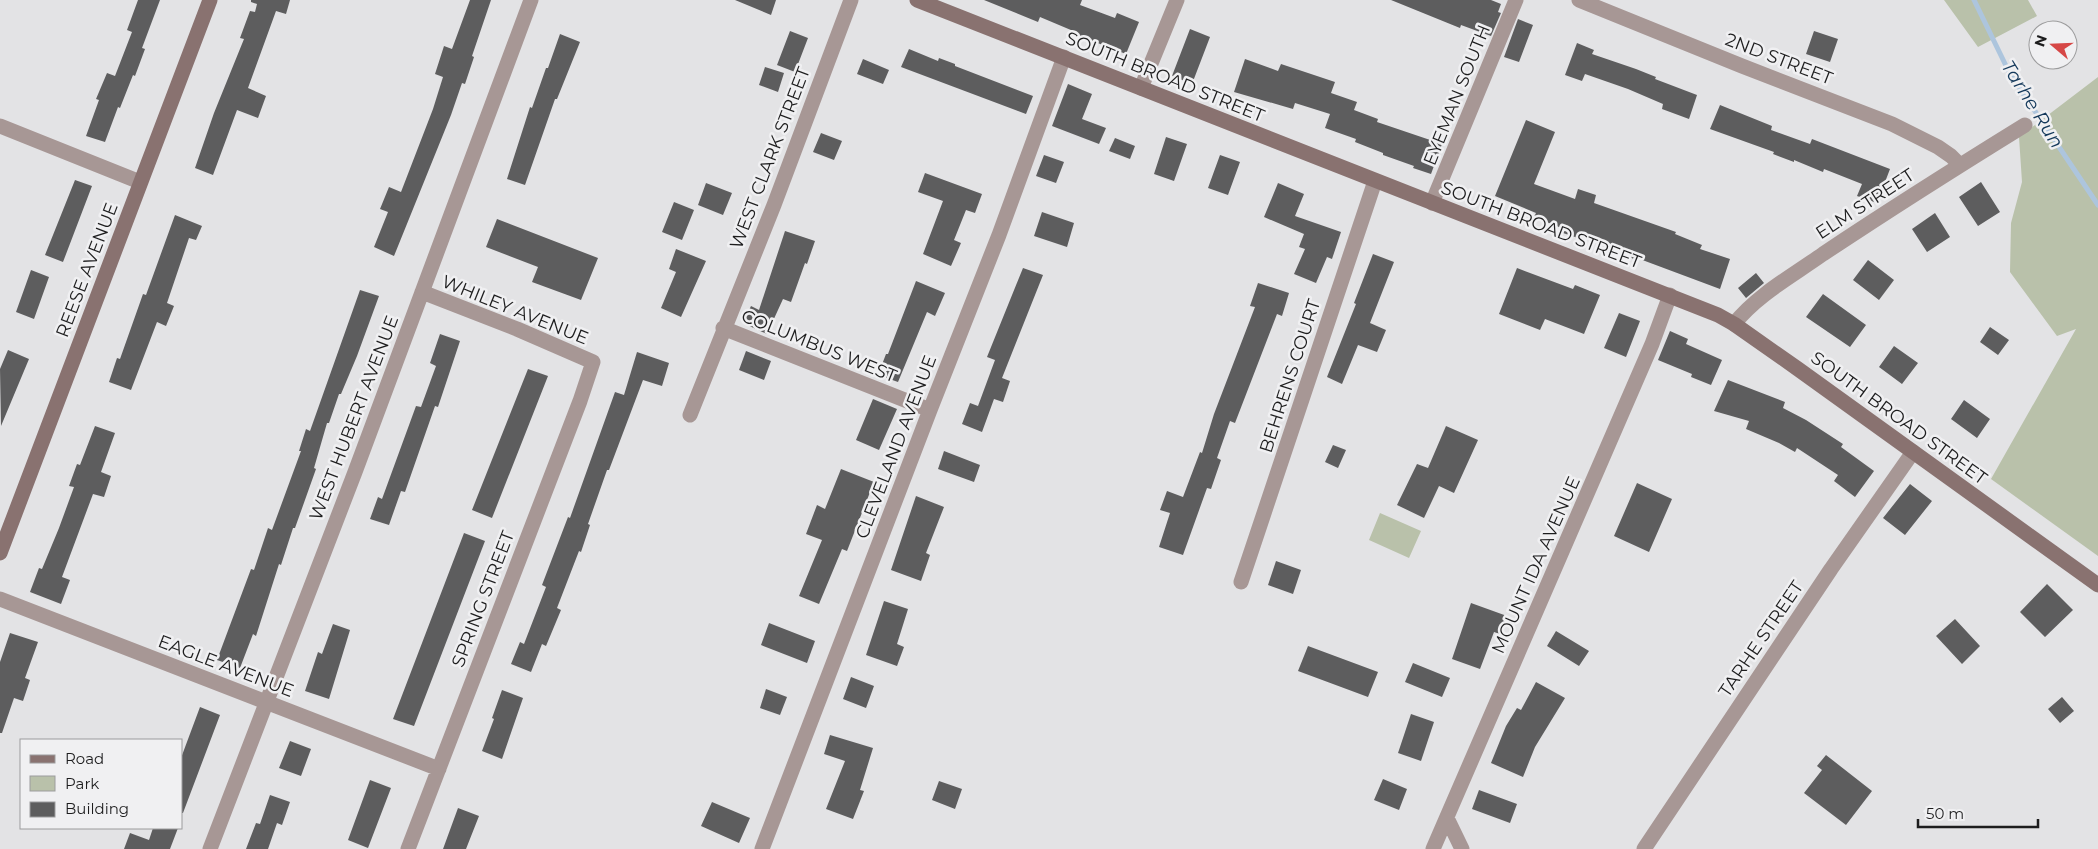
<svg xmlns="http://www.w3.org/2000/svg" width="2098" height="849" font-family="Montserrat,sans-serif">
<rect width="100%" height="100%" fill="#e3e3e5"/>
<path fill="#b9c1aa" d="M1944,0H2028L2037,16L1978,47Z
M2098,77V556L1991,479L2076,329L2057,336L2010,272L2011,223L2022,182L2019,137Z
M1380,513L1421,531L1409,558L1369,540Z"/>
<g fill="none" stroke-linecap="round" stroke-linejoin="round">
<path stroke="#adc5dd" stroke-width="5" d="M1974,0L2010,74L2098,205"/>
</g>
<path fill="#5d5d5e" d="M138,0H160L142,48L145,49L135,76L133,75L120,108L118,107L105,142L86,136L99,100L96,99L107,73L115,76L132,32L127,30Z
M251,0H290L286,14L276,11L248,88L266,96L258,118L237,110L213,175L195,168L214,113L244,39L240,38L250,11L255,12L257,4L251,2Z
M470,0H491L472,56L474,57L465,84L462,83L451,115L394,256L374,247L388,212L380,209L389,187L401,192L433,109L443,77L435,74L444,46L452,49Z
M735,0H776L771,15Z
M984,0H1082L1080,5L1115,18L1117,13L1139,22L1126,54L1077,35L1078,33L1040,17L1038,22Z
M1391,0H1491L1501,4L1498,12L1501,13L1491,36L1461,25L1460,28Z
M1518,19L1533,25L1519,62L1504,57Z
M1190,29L1210,37L1192,84L1172,76Z
M790,31L808,38L795,72L777,65Z
M1814,31L1838,39L1830,62L1806,54Z
M560,34L580,42L557,99H555L525,185L507,179L530,107L532,108L546,68H548Z
M1577,43L1594,50L1592,54L1636,69L1656,77L1655,79L1697,95L1689,119L1662,109L1663,104L1628,89L1585,74L1582,81L1565,75Z
M909,49L938,61L939,58L955,64V66L1033,96L1026,114L901,67Z
M863,59L889,70L883,84L857,74Z
M1245,59L1278,71L1281,64L1335,82L1331,93L1357,102L1354,110L1378,119L1377,122L1442,144L1431,174L1413,168L1414,166L1383,155V153L1355,142L1356,139L1325,128L1330,114L1295,103L1293,109L1234,92Z
M765,67L784,73L778,92L759,85Z
M1068,84L1092,94L1082,119L1106,128L1099,144L1052,126Z
M1720,105L1772,126L1771,130L1810,144L1812,139L1890,169L1877,203L1857,196L1862,184L1824,169L1823,172L1794,160V162L1773,154L1774,152L1710,129Z
M1526,120L1555,132L1534,184L1575,199L1578,189L1596,195L1594,203L1676,232L1675,234L1702,245L1700,249L1730,259L1720,289L1637,258L1636,260L1618,252L1619,248L1583,233L1581,239L1563,233L1564,229L1534,217L1536,213L1495,196Z
M821,133L842,141L834,160L813,152Z
M1166,137L1187,144L1174,181L1154,174Z
M1115,138L1135,146L1130,159L1109,151Z
M1044,155L1064,162L1056,183L1036,176Z
M1220,155L1240,162L1228,195L1208,188Z
M925,173L982,194L975,213L966,210L954,240L961,243L951,266L923,254L943,201L918,192Z
M75,180L92,186L63,262L45,255Z
M1981,182L2000,212L1978,226L1959,197Z
M706,183L732,193L723,215L698,205Z
M1278,183L1304,194L1295,216L1341,232L1332,259L1327,257L1316,283L1294,274L1305,249L1299,247L1304,234L1264,217Z
M674,202L694,210L682,240L662,232Z
M1042,212L1074,223L1067,247L1034,236Z
M1935,213L1950,237L1927,252L1912,229Z
M175,215L202,226L196,240L189,238L167,303L174,306L166,326L157,322L131,390L109,382L117,358L120,359L143,294L146,295Z
M497,219L598,258L581,300L532,282L538,267L486,247Z
M785,231L815,241L807,264L805,263L791,302L783,299L767,334L743,323L751,306L759,310Z
M676,249L706,261L681,317L661,308L676,272L669,269Z
M1373,254L1394,262L1370,323L1386,330L1377,352L1358,345L1342,384L1327,377L1356,304L1354,303Z
M1868,260L1894,280L1879,300L1853,280Z
M1023,268L1043,275L1002,378L1010,381L1003,402L994,399L982,432L962,424L970,403L978,406L995,360L987,357Z
M1517,268L1573,289L1575,285L1600,295L1584,334L1545,319L1540,330L1499,314Z
M31,270L49,277L34,319L16,312Z
M1756,273L1764,283L1746,298L1738,288Z
M916,281L945,293L935,316L927,312L898,382L878,375L886,354H888Z
M1258,283L1289,293L1282,316L1277,314L1235,423L1230,421L1217,458L1221,460L1211,489L1207,488L1183,555L1159,547L1170,513L1160,510L1167,491L1183,497L1200,452L1202,453L1214,414L1255,307L1250,306Z
M360,290L379,296L357,356L341,394H339L329,423H327L314,468L316,469L295,528H293L281,565L279,564L256,636L253,634L240,668L217,660L251,569L254,570L268,528L272,530L301,451H299L306,429L310,431Z
M1823,294L1866,325L1850,347L1806,317Z
M1619,313L1640,321L1626,357L1604,348Z
M1990,327L2009,340L1998,355L1980,342Z
M1670,331L1688,339L1686,344L1722,360L1711,385L1691,377L1692,374L1658,360Z
M440,334L460,341L438,407L435,406L405,492L401,491L389,525L370,519L378,497L382,499L416,406L421,407L436,366L430,363Z
M1894,346L1918,363L1902,384L1879,367Z
M8,350L29,359L1,426L0,369Z
M746,351L771,361L764,380L739,370Z
M637,352L669,363L662,386L643,380L609,470H607L588,524L590,525L581,552L579,551L557,608L561,610L546,646L542,644L531,672L511,664L520,642L524,644L546,587L542,585L568,517L570,518L615,392L624,395Z
M528,369L548,376L492,518L472,510Z
M1728,380L1785,402L1783,408L1806,420L1843,444L1841,447L1874,471L1855,497L1834,481L1838,475L1797,448L1795,452L1779,443L1746,429L1749,421L1714,411Z
M873,399L897,409L879,450L856,440Z
M1964,400L1990,419L1977,438L1951,419Z
M95,426L115,433L101,472L111,476L104,497L93,494L62,577L70,580L61,604L30,592L39,568L42,569L59,528L74,487L69,486L77,464L80,465Z
M1446,426L1478,440L1454,493L1439,486L1424,518L1397,505L1417,464L1428,468Z
M1333,445L1346,450L1338,468L1325,462Z
M944,451L980,465L974,482L938,469Z
M841,469L874,482L847,551L842,549L819,604L799,596L822,540L806,534L817,505L825,509Z
M1637,483L1672,499L1649,552L1614,536Z
M1910,484L1932,501L1905,535L1883,518Z
M916,496L944,507L926,553L930,555L921,581L891,570Z
M464,533L485,541L414,726L393,719Z
M1276,561L1301,570L1293,594L1268,585Z
M2047,584L2073,610L2045,637L2020,612Z
M884,601L908,609L897,644L904,647L897,666L866,655Z
M1471,603L1507,616L1500,634L1494,632L1480,669L1452,659Z
M1955,619L1980,646L1962,664L1936,636Z
M769,623L815,641L807,663L761,645Z
M333,624L350,630L329,699L305,691L318,652L322,654Z
M1556,631L1589,651L1579,666L1547,646Z
M10,633L38,642L25,678L30,680L23,701L14,698L2,733H0V662Z
M1308,646L1378,672L1368,697L1298,671Z
M1413,663L1450,678L1442,697L1405,682Z
M851,677L874,686L866,708L843,699Z
M1536,682L1565,698L1535,747L1523,777L1491,763L1506,726L1517,708L1521,710Z
M766,689L787,697L780,715L760,708Z
M502,690L523,698L502,759L482,751L494,719L492,718Z
M2062,697L2074,711L2060,723L2048,709Z
M200,707L220,715L183,813H181V758Z
M1411,714L1434,722L1421,761L1398,753Z
M830,735L873,748L860,790L864,791L853,819L826,809L845,761L824,754Z
M290,741L311,749L301,776L279,768Z
M1826,755L1872,791L1846,825L1804,793L1822,770L1817,766Z
M1383,779L1407,789L1399,810L1374,800Z
M370,780L391,788L368,848L348,840Z
M939,781L962,789L955,809L932,800Z
M1479,790L1517,804L1510,823L1472,809Z
M270,795L290,802L282,825L277,823L268,849H246L256,823L260,824Z
M712,802L750,818L739,843L701,826Z
M458,808L479,816L466,849H443Z
M153,828H178L170,849H124L130,833L149,840Z"/>
<g fill="none" stroke-linecap="round" stroke-linejoin="round">
<path stroke="#a79795" stroke-width="15" d="M1579,0L1742,66L1892,124L1938,147L1951,156L1960,165
M1141,88L1177,0
M0,126L140,182
M1432,203L1516,0
M1734,324C1757,295 1792,276 1823,254C1889,210 1957,167 2025,125
M723,328L930,410
M690,415L774,205L851,0
M1241,582L1375,181
M0,599L439,769
M1447,818L1462,849
M210,849L355,472L531,0
M408,849L580,401L593,362L517,329L422,292
M762,849L930,410L999,235L1064,57
M1433,849L1652,344L1670,295
M1644,849L1831,569L1913,452"/>
<path stroke="#897270" stroke-width="15" d="M917,0L1718,315L1734,324L1798,369L2098,585
M0,553L210,0"/>
</g>
<g text-anchor="middle" stroke-width="5" stroke-linejoin="round" paint-order="stroke">
<g font-size="18" fill="#1d1d1e" stroke="#f0f0f2">
<text transform="translate(1779 59) rotate(21)" y="6">2ND STREET</text>
<text transform="translate(1165 77) rotate(22)" y="6">SOUTH BROAD STREET</text>
<text transform="translate(1457 95) rotate(-68)" y="6">EYEMAN SOUTH</text>
<text transform="translate(770 158) rotate(-69)" y="6">WEST CLARK STREET</text>
<text transform="translate(1865 204) rotate(-33)" y="6">ELM STREET</text>
<text transform="translate(1541 225) rotate(21)" y="6">SOUTH BROAD STREET</text>
<text transform="translate(87 270) rotate(-69)" y="6">REESE AVENUE</text>
<text transform="translate(515 310) rotate(22)" y="6">WHILEY AVENUE</text>
<text transform="translate(819 346) rotate(22)" y="6">COLUMBUS WEST</text>
<text transform="translate(1290 376) rotate(-72)" y="6">BEHRENS COURT</text>
<text transform="translate(354 418) rotate(-69)" y="6">WEST HUBERT AVENUE</text>
<text transform="translate(1899 418) rotate(36)" y="6">SOUTH BROAD STREET</text>
<text transform="translate(896 447) rotate(-69)" y="6">CLEVELAND AVENUE</text>
<text transform="translate(1536 565) rotate(-66)" y="6">MOUNT IDA AVENUE</text>
<text transform="translate(483 599) rotate(-69)" y="6">SPRING STREET</text>
<text transform="translate(1761 639) rotate(-56)" y="6">TARHE STREET</text>
<text transform="translate(226 666) rotate(21)" y="6">EAGLE AVENUE</text>
</g>
<g font-size="19" font-style="italic" fill="#14395b" stroke="#f0f0f2">
<text transform="translate(2033 104) rotate(58)" y="7">Tarhe Run</text>
</g>
</g>
<rect x="20" y="739" width="162" height="90" fill="#f0f0f2" stroke="#9c9c9d"/>
<rect x="30" y="755" width="25" height="8" fill="#897270" stroke="#9c9c9d"/>
<text x="65" y="764" font-size="15" fill="#1d1d1e">Road</text>
<rect x="30" y="776" width="25" height="15" fill="#b9c1aa" stroke="#9c9c9d"/>
<text x="65" y="789" font-size="15" fill="#1d1d1e">Park</text>
<rect x="30" y="802" width="25" height="15" fill="#5d5d5e" stroke="#9c9c9d"/>
<text x="65" y="814" font-size="15" fill="#1d1d1e">Building</text>
<g transform="translate(2053 45) rotate(289)"><circle r="24" fill="#f0f0f2" stroke="#9c9c9d"/>
<path d="M0-4L9 19L0 12L-9 19Z" fill="#d64746"/>
<text y="-8" font-size="14" font-weight="bold" text-anchor="middle" fill="#1d1d1e">N</text>
</g>
<path d="M1918 819v8h120v-8" fill="none" stroke="#1d1d1e" stroke-width="2.5"/>
<text x="1926" y="819" font-size="15" fill="#1d1d1e" stroke="#f0f0f2" stroke-width="4" paint-order="stroke">50 m</text>
</svg>
